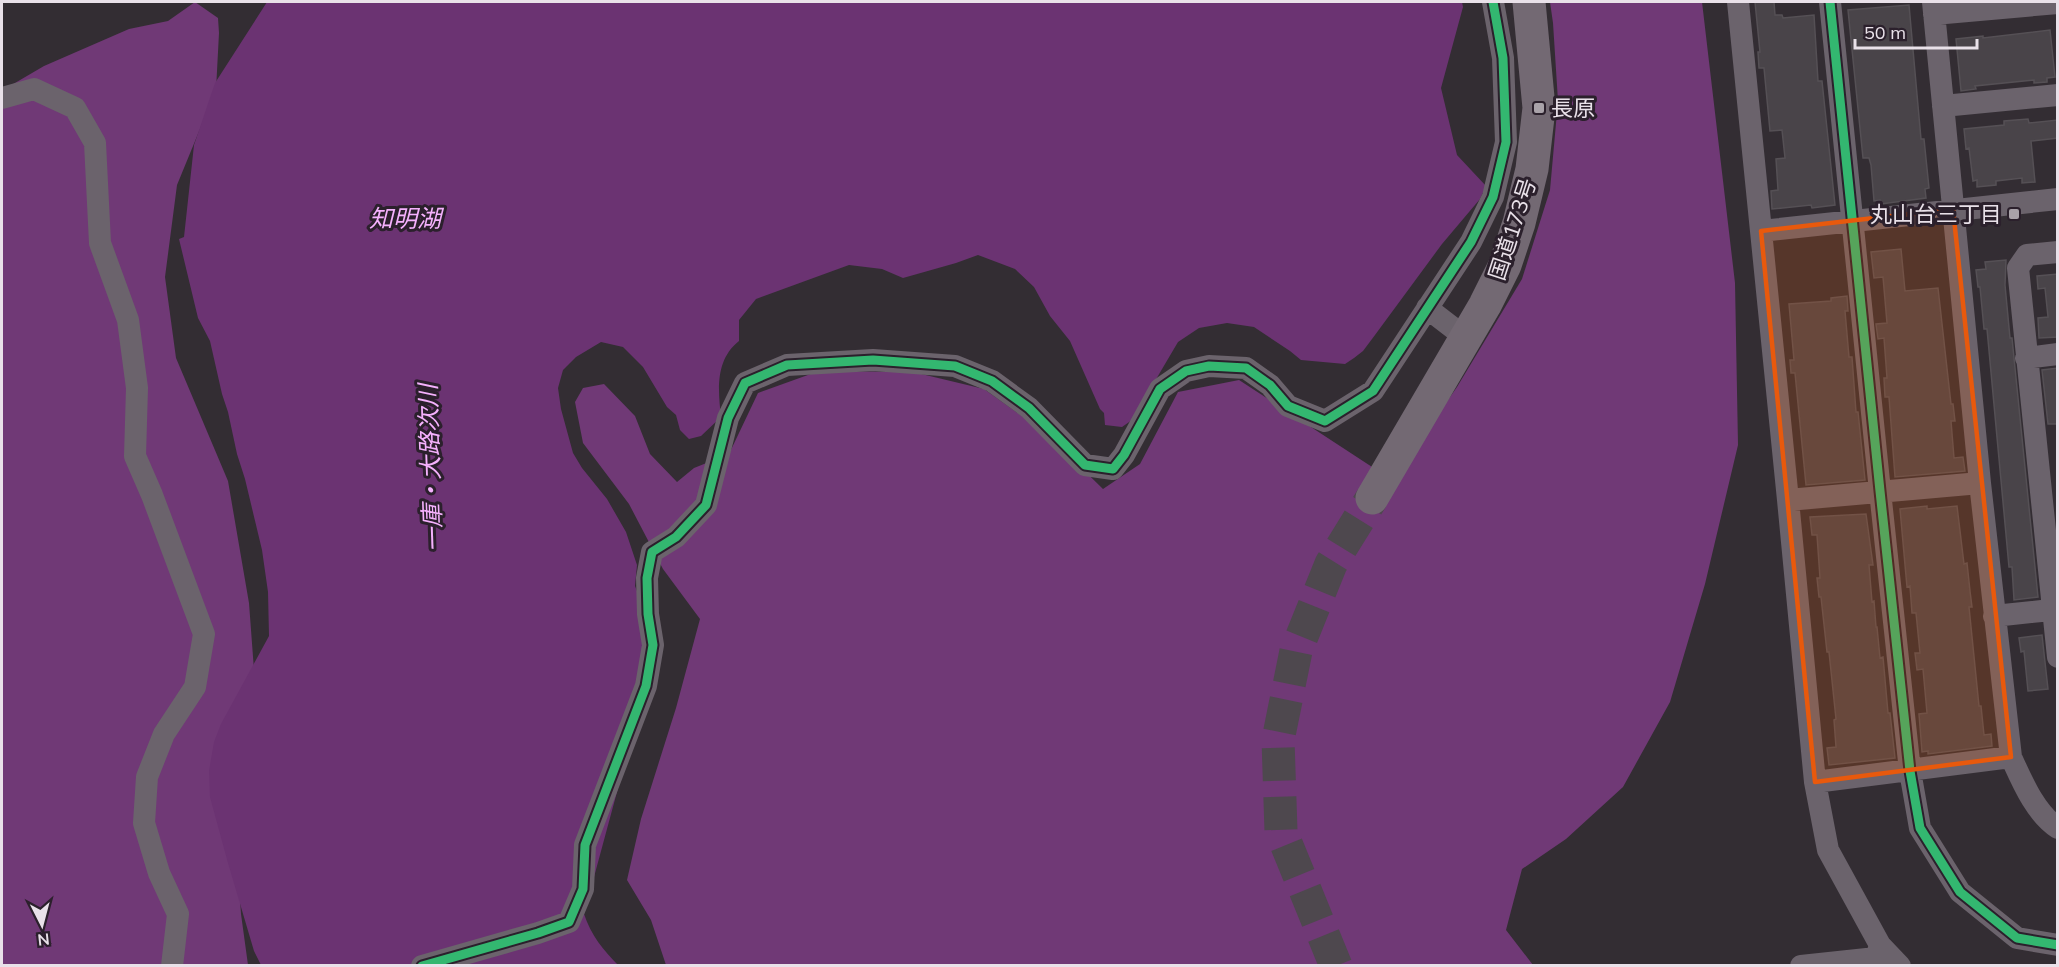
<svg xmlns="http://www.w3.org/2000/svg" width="2059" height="967" font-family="Mulish,'Noto Sans JP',sans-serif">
<rect width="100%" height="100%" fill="#332d33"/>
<path fill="#703976" d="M195,2L218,18L219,33L216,90L177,185L165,277L176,358L228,481L249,603L256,697L234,811L241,914L248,965H2V89L3,90L44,66L129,29L168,21Z
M1550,2H1702L1735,283L1738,445L1705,584L1670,702L1623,787L1566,839L1522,869L1506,930L1533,965H666L651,920L627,880L641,819L676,708L700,619L663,569L629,504L583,443L575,402L583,388L604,384L635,416L650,454L677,482L694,468L729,454L758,393L819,371L913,372L984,389L1047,434L1103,489L1140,464L1178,392L1239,380L1392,480L1457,387L1522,279L1550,190L1558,101L1553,23Z"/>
<path fill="#6b3372" d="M267,2H1462L1463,7L1441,88L1457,155L1486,186L1480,199L1442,244L1375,335L1363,351L1354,358L1345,364L1301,360L1290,351L1254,327L1227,323L1199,328L1178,342L1132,420L1122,427L1105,425L1104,413L1100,409L1070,341L1050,316L1034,287L1015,269L978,255L956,263L903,278L882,269L849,265L756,299L739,320V341C715,360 718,390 721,417L701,436L689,439L680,430L676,415L667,407L643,367L623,347L601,342L576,357L563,370L558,388L561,409L573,453L582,468L607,499L626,532L637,565L635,586L657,644L584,914C591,935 603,950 619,966L261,965L254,951L228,863L210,797L209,771L214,742L221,724L269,636L268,592L262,550L245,479L237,454L228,412L222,394L210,341L198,318L179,239L184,237L194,145L215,83Z"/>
<path fill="#494449" stroke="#555055" stroke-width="1.5" d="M1755,2H1774L1775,15H1782L1783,18L1814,15L1818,81H1822L1835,205L1812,208L1811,205L1772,209L1771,191L1778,190L1776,159L1785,158L1782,130L1770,131L1764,68H1759L1758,52H1760Z
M1909,5L1921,139H1924L1929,188L1925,189L1926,198L1881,204L1880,200L1874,201L1871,165L1869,158H1863L1848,10Z
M2050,30L2055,77L2047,78V82L2034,83V80L1975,86L1976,89L1961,91L1956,39L1983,36V38Z
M2028,119L2029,123L2058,120V138L2031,141L2035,182L2022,183V178L1996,181V185L1977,187V180L1973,181L1969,148L1966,149L1964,129L2004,125V121Z
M1901,249L1905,291L1938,288L1951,404H1953L1955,421H1951L1954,458L1963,457L1965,471L1895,477L1889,397H1885L1884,378H1887L1884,338L1878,339L1876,324L1887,323L1883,277L1874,278L1871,252Z
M2006,260L2005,285L2010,338H2012L2038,597L2014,600L2012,567H2009L1987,329H1984L1980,287H1978L1976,270L1986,269L1985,262Z
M2058,274V337L2039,338L2038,318L2048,317L2045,288L2038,289L2037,276Z
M1847,296L1848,311H1845L1849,357H1852L1856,412H1858L1865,480L1806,485L1795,373H1791L1790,360H1794L1789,304L1831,301V298Z
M2058,368V424H2048L2042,370Z
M1927,506V509L1957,506L1964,564L1967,563L1970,591L1972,607H1969L1979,706H1981L1984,735L1991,734L1992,746L1928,754V751L1922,752L1919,714L1927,713L1923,669L1917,670L1915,653H1920L1916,613H1912L1910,586L1907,587L1900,509Z
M1866,514L1873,565H1869L1872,602L1874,601L1876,627H1877L1880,658L1883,657L1888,713H1890L1895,758L1829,765L1827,748L1836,747L1834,720L1836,719L1829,652H1827L1821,597H1819L1817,578H1820L1817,535H1812L1810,517Z
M2042,635L2048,689L2028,691L2024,651L2021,652L2019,638Z"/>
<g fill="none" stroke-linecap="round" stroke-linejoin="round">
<path stroke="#4e484e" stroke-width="33" stroke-dasharray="33 16" stroke-linecap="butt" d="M1336,966L1281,831L1278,740L1296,651L1331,564L1372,498"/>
<path stroke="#6b636c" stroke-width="22" d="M1738,2L1788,500L1815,782L1828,850L1880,945L1900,966
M1830,2L1880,491L1910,771L1920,828L1960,892L2017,938L2058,945
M1933,2L1980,483L2011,757C2022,781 2035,813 2058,828
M1934,14L2058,3
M2,98L34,89L75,108L95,143L100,243L128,320L137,388L135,456L152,495L204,634L195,687L164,734L147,777L144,823L159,873L178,914L172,966
M1943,106L2058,95
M1761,231L2058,199
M2058,252L2027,255L2018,268L2058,657
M1427,308L1466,338
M2026,358L2058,354
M1788,500L1980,483
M1994,616L2051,610
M1815,782L2011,757
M422,966L538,933L569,922L583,889L585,845L646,686L653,645L648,614L647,578L652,552L676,537L706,505L728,418L745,383L787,365L873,360L955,366L992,381L1029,408L1085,465L1113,469L1124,455L1160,389L1186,371L1209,366L1246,368L1270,385L1288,406L1325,421L1373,391L1471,242L1493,197L1506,142L1503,58L1493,2
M1801,966L1876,958L1880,945"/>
<path stroke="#736973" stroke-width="33" d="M1372,498L1485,305L1505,265L1519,223L1532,169L1539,108L1529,2"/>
<defs>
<path id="cycleway" d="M1830,2L1880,491L1910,771L1920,828L1960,892L2017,938L2058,945
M422,966L538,933L569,922L583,889L585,845L646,686L653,645L648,614L647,578L652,552L676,537L706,505L728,418L745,383L787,365L873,360L955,366L992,381L1029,408L1085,465L1113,469L1124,455L1160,389L1186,371L1209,366L1246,368L1270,385L1288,406L1325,421L1373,391L1471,242L1493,197L1506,142L1503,58L1493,2"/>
</defs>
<use href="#cycleway" stroke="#2b202c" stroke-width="13"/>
<use href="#cycleway" stroke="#33b770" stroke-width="9"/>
</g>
<path fill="#e8590c" fill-opacity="0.2" stroke="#e8590c" stroke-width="4.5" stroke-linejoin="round" d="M1953,209L2011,757L1815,782L1761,231Z"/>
<g fill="#a9a2a9" stroke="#2b202c" stroke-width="2">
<rect x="1533" y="102" width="12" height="12" rx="3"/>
<rect x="2008" y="208" width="12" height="12" rx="3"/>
</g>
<g text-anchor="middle" stroke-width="6" stroke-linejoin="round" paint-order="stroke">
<g font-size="22" fill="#e9e1e9" stroke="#2b202c" text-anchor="start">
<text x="1551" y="116">長原</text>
<text x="2002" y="222" text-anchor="end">丸山台三丁目</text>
</g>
<g font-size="22" fill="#e9e1e9" stroke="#2b202c">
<text transform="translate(1512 229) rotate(-72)" y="8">国道173号</text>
</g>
<g font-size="24" font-style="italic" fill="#f5b1fd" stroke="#2b202c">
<text x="405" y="227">知明湖</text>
<text transform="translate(431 468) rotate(-92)" y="8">一庫・大路次川</text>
</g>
</g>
<rect width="2059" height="967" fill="none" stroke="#e9e1e9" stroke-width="6"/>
<g transform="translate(42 925) rotate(174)" stroke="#2b202c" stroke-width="4.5" paint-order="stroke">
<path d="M0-4.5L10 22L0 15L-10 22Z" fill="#e9e1e9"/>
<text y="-9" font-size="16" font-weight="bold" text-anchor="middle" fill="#e9e1e9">N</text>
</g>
<path d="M1855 39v9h122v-9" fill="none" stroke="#e9e1e9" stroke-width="3"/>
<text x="1864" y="39" font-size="18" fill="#e9e1e9" stroke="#2b202c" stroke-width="4.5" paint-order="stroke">50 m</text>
</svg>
